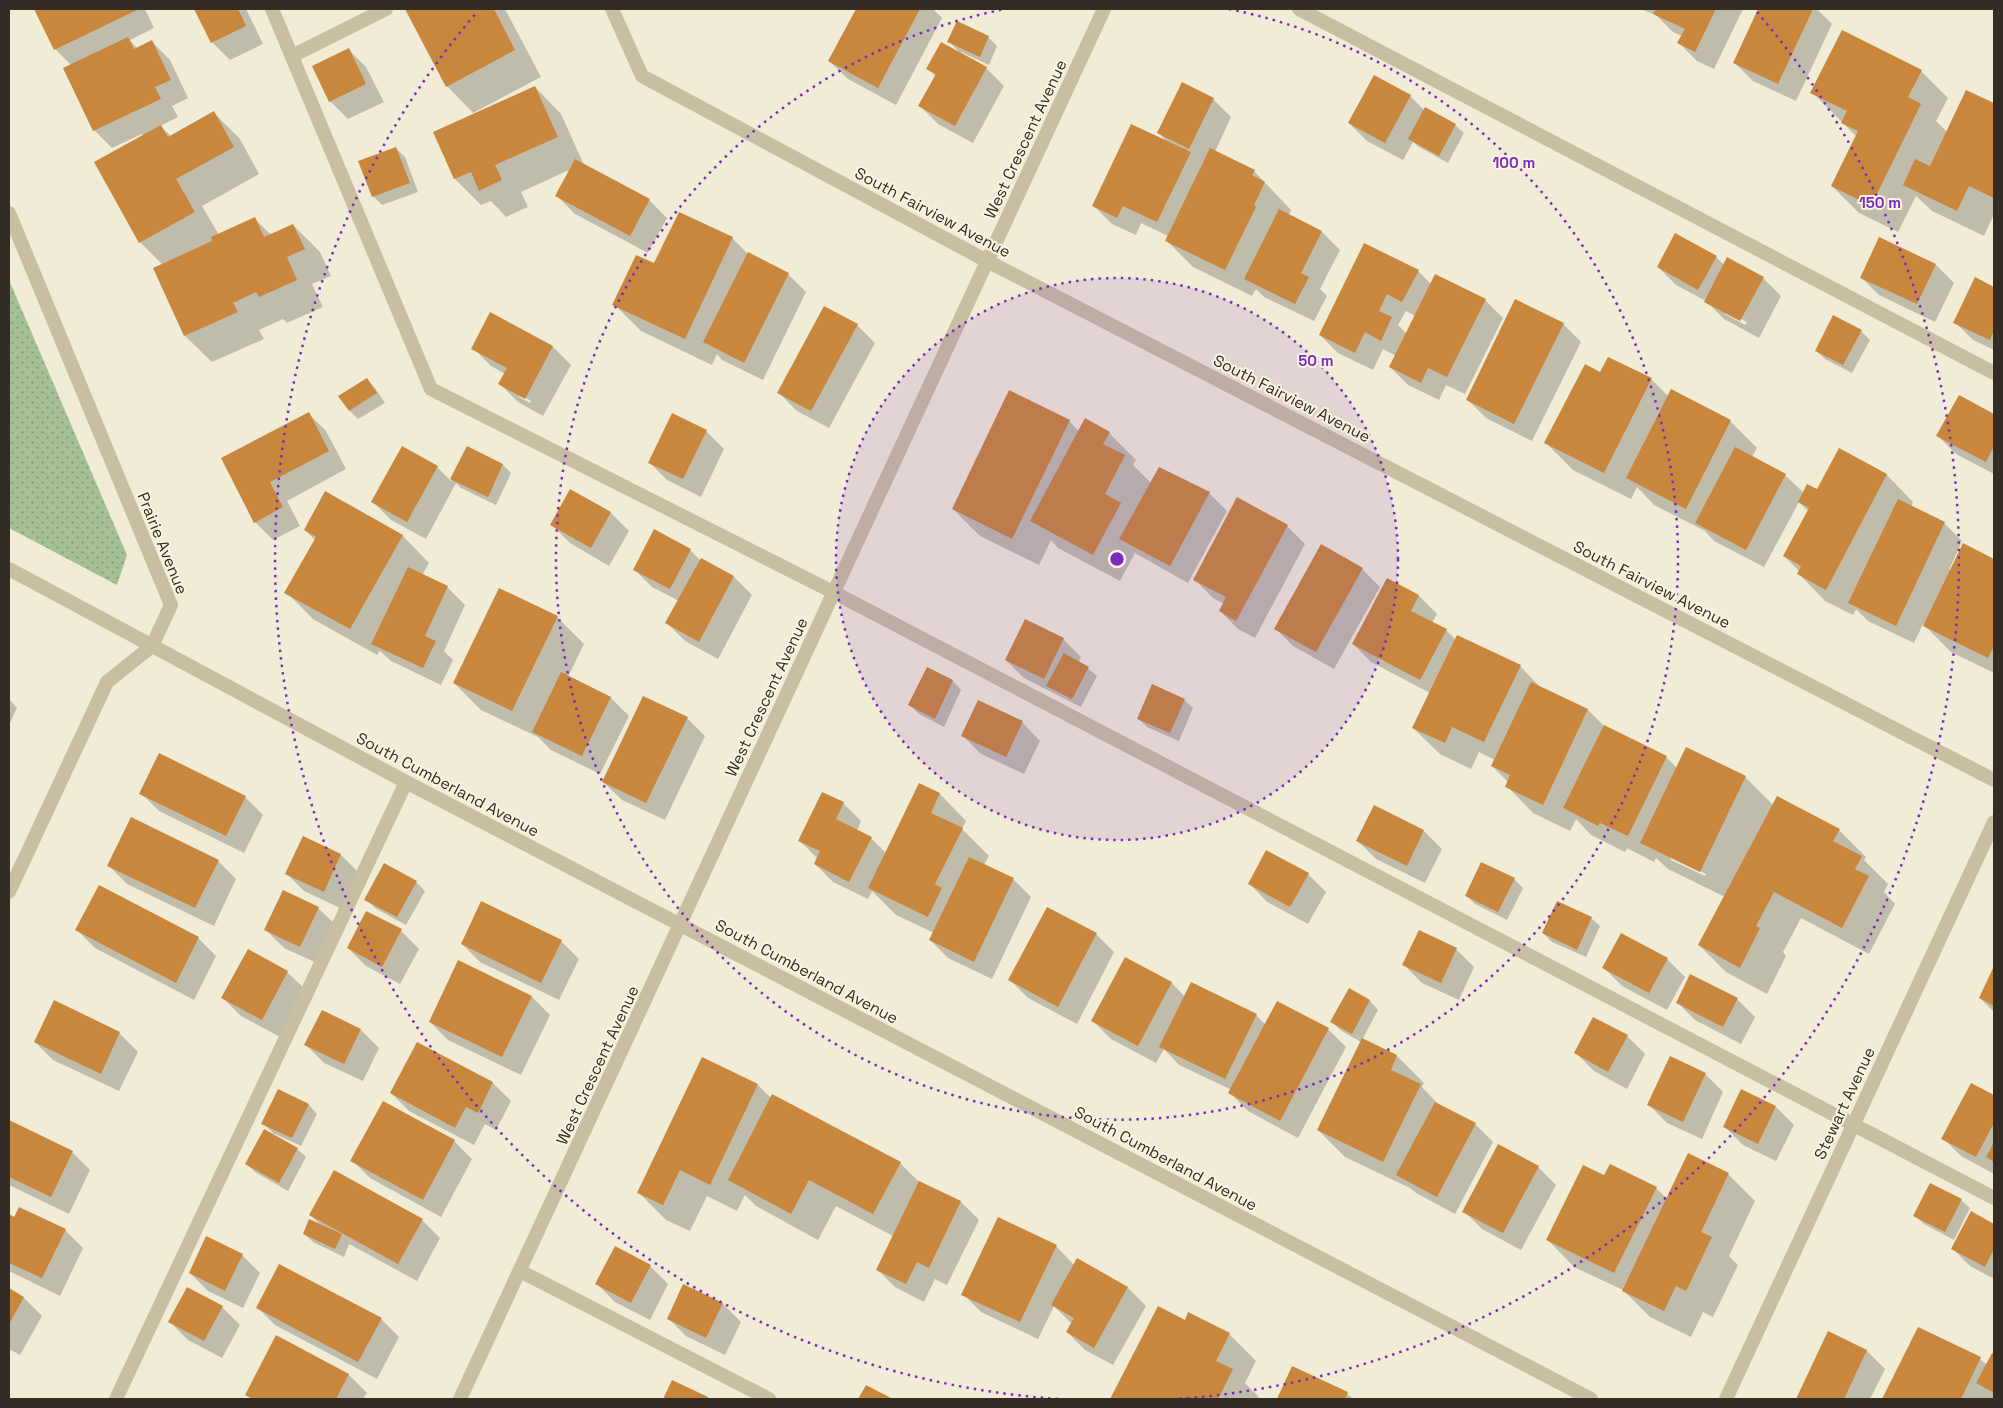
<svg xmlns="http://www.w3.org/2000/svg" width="2003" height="1408" font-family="'Space Grotesk',sans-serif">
<defs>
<pattern id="park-dots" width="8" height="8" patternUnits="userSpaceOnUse" patternTransform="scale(1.25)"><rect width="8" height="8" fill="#a5bf96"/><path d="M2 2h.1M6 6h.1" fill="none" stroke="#879c7a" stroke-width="1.8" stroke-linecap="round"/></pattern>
</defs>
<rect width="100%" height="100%" fill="#f1ecd6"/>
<path fill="url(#park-dots)" d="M9,280L127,555L117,585L9,528Z"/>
<path fill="#0003" fill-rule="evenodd" d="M36,9H145L154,28L130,40L138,49L152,42L170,60L188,98L172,106L178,117L160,126L171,136L213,112L240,139L259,174L202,206L219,235L255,219L271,235L293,225L320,252L331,276L312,284L323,307L287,323L283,319L259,330L264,339L212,362L185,336L155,269L163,265L140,242L143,136L142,134L112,148L94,130L65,68L71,65L55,49Z
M196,9H246L263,44L230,60L212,42Z
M406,9H505L541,77L473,113L447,86Z
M857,9H933L942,18L896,105L848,79L829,61Z
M1640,9H1743L1714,69L1697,61L1679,43L1682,36L1673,32L1656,15Z
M1760,9H1817L1832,24L1796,101L1753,81L1735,63Z
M988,37L997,46L989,65L961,52L960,54L986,68L1004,86L973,143L938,124L920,106L936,77L928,69L960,53L949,41Z
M348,49L366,67L384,102L348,119L330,101Z
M1921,71L1948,98L1936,121L1947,132L1966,91L1994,104V214L1984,236L1932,211L1916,196L1898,232L1859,213L1832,186L1857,137L1812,92Z
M1182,84L1213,99L1231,117L1215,152L1254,171L1291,210L1289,215L1322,232L1340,250L1320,289L1327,296L1314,321L1264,297L1256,289L1252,296L1193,267L1166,240L1168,236L1141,223L1136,235L1112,224L1094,206L1166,141L1159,133Z
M535,87L561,114L584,165L649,200L667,218L648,253L575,214L557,196L571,169L521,192L528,207L506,217L491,201L481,205L455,179Z
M1410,96L1425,111L1455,125L1464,133L1448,163L1419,147L1413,142L1403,160L1367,141L1349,123Z
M396,148L405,157L418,192L382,205L373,196Z
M732,238L747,253L788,274L806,292L763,380L722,360L717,354L712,365L641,331L614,304L655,265Z
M1880,238L1936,265L1954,283L1935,322L1879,295L1861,277Z
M1716,257L1724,265L1763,278L1781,296L1759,338L1724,319L1706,301L1676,285L1658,267ZM1725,311L1747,322L1745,325L1725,314Z
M1418,271L1431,284L1435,276L1485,300L1503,318L1465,394L1446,385L1439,400L1408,385L1390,367L1396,356L1383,349L1373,370L1338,353L1320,335ZM1406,311L1415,316L1407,334L1398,325Z
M1976,279L1994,288V350L1973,340L1955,322Z
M491,314L553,347L571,365L543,416L518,402L500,384L505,374L491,366L473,348ZM519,394L531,401L530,403L519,397Z
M1563,324L1581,342L1532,441L1486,418L1468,400Z
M857,325L875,343L829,428L797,411L779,393Z
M1861,331L1870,340L1852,373L1825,359L1816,350Z
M1601,374L1651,379L1669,397L1730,421L1757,448L1752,457L1785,475L1804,493L1817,491L1840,450L1887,475L1913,502L1911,507L1944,523L1962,541L1949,570L1951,571L1963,545L1994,560V673L1951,652L1923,624L1914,643L1868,621L1856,609L1853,615L1825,601L1799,574L1800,572L1784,556L1808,511L1799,502L1764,567L1714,541L1705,531L1654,505L1637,487L1631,499L1573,470L1546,443Z
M366,379L375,388L385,403L358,419L350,411L340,396Z
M1959,396L1994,415V474L1956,454L1938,436Z
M308,413L326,431L346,469L287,501L300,526L273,540L255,522L222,459Z
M1069,421L1080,432L1109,433L1136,460L1133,465L1151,483L1177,476L1209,493L1227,511L1188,583L1135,553L1120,581L1058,548L1051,540L1039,565L980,536L953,509Z
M706,431L724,449L701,497L667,480L649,462Z
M467,448L503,465L511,473L496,505L461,488L456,483L426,539L391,520L373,502L437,467L451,481Z
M570,491L611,513L629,531L609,566L570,543L552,525Z
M325,493L403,536L429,563L422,575L447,587L465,605L444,651L453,660L441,685L391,661L380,651L377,655L313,619L286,592L315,540L305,530Z
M1287,526L1305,544L1255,638L1238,629L1220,611L1224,604L1213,598L1195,580Z
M654,531L690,550L701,561L702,559L734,577L752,595L718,659L685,641L667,623L679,601L652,587L634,569Z
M1362,569L1380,587L1334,669L1293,646L1275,628Z
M1387,579L1419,596L1437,614L1432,623L1446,630L1456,640L1520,666L1542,689L1588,710L1605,727L1666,757L1677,768L1687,749L1745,777L1774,806L1839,830L1866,857L1864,860L1888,884L1884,892L1895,904L1869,954L1801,918L1783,952L1786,956L1767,994L1726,972L1699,945L1725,897L1668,869L1656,858L1654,862L1627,848L1625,852L1591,835L1576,819L1570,831L1533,813L1507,786L1508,782L1492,766L1495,760L1479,752L1471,769L1440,754L1413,728L1430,693L1371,662L1353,644ZM1671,857L1706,874L1705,876L1671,860Z
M557,617L584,644L568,677L611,698L629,716L600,774L551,750L538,737L481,710L454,683Z
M1063,639L1081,657L1079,661L1097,676L1081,707L1024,678L1006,660Z
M928,669L953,681L961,690L944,727L919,714L910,705Z
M9,699L17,708L9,725Z
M1184,700L1193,708L1179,741L1147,727L1138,718Z
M687,718L705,736L665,820L622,800L603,782Z
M1022,722L1040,741L1024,774L981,754L963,736Z
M919,784L940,794L966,821L962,829L989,856L984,865L1013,879L1031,897L992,979L948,958L930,940L934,933L896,915L872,891L868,899L833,882L815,864L818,859L800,841L843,803L861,821L857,831L871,838L886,853Z
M141,793L245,797L263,815L244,853L159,811Z
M1424,831L1442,849L1425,883L1376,859L1358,841Z
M303,837L341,855L359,873L342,909L304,891L286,873Z
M218,861L236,879L214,926L127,884L109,866Z
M1308,874L1326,892L1308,924L1267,902L1249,883Z
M1514,879L1523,888L1507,920L1475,904L1466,895Z
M416,882L425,891L406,925L375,908L366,899Z
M284,892L318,908L337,926L319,964L284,948L266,930Z
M1591,918L1600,926L1586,957L1552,942L1543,933Z
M77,930L198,938L216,956L194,1000L95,948Z
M401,931L419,949L400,984L366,966L348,948Z
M1096,934L1114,952L1077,1024L1028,998L1010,980Z
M1621,935L1667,959L1685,977L1667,1010L1622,986L1604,968Z
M561,941L579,959L559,1000L480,962L462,944Z
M1456,949L1474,967L1459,1000L1422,983L1404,965Z
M1125,959L1172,983L1185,997L1256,1015L1266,1025L1328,1029L1346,1047L1298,1138L1248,1111L1230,1093L1232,1090L1179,1065L1164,1049L1156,1063L1111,1039L1093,1021Z
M1994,968V1012L1980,998Z
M287,972L306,990L280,1037L241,1016L223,998Z
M1349,990L1370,1001L1378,1010L1362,1040L1397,1056L1424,1083L1422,1087L1440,1106L1475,1124L1493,1142L1455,1214L1416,1193L1410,1188L1345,1157L1318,1130L1361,1042L1340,1030L1332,1021Z
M532,997L550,1015L521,1075L448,1040L430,1022Z
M1737,999L1755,1017L1741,1044L1695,1020L1677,1002Z
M54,1002L120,1034L138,1052L119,1091L53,1060L35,1042Z
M322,1011L361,1030L379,1048L363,1081L324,1063L306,1045Z
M1593,1018L1627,1036L1645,1054L1627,1089L1594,1071L1576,1053Z
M417,1043L493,1083L511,1101L496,1130L485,1124L474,1145L409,1111L391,1093Z
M1705,1074L1723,1092L1702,1139L1667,1123L1649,1105Z
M1972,1084L1994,1096V1174L1961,1156L1943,1138Z
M758,1085L772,1099L900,1163L919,1182L961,1202L979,1220L947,1285L935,1279L924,1302L895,1287L877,1269L893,1236L836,1206L818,1240L756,1206L745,1195L737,1211L707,1196L690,1231L666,1220L639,1193Z
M278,1090L309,1105L317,1114L301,1146L275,1134L274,1136L297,1149L306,1157L288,1191L255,1172L247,1164L275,1135L263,1123Z
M383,1103L454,1141L472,1159L441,1217L370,1178L352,1160Z
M1776,1107L1794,1125L1776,1161L1743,1145L1725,1127Z
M9,1122L72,1152L90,1170L69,1214L9,1185Z
M1688,1155L1728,1174L1755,1201L1729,1256L1738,1265L1713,1317L1703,1312L1691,1337L1650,1317L1623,1290L1574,1267L1548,1240L1604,1177L1656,1188L1667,1199Z
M1538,1167L1556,1185L1521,1250L1482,1229L1464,1211Z
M1961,1200L1970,1208L1954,1240L1924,1224L1915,1216Z
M1972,1213L1994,1225V1279L1970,1266L1952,1248Z
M310,1215L422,1220L440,1238L417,1281L349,1244L344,1257L313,1242L304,1234L321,1225Z
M9,1216L65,1230L83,1248L60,1296L9,1271Z
M1056,1246L1074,1265L1077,1260L1128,1288L1146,1306L1113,1365L1085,1350L1067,1332L1072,1324L1054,1306L1038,1339L981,1312L963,1294Z
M242,1255L260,1273L243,1308L208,1291L190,1273Z
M650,1266L668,1284L650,1320L615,1302L597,1284Z
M684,1285L723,1304L741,1322L725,1355L686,1336L668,1318Z
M9,1289L24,1298L42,1316L20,1355L9,1349Z
M222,1307L240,1325L222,1358L188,1340L170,1322Z
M257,1307L381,1319L399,1337L377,1379L275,1325Z
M1158,1308L1185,1321L1229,1334L1256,1361L1245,1383L1259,1397L1258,1399H1112Z
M1918,1328L1980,1359L1987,1365L1992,1355L1994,1356V1399H1884Z
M1829,1333L1867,1351L1885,1369L1870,1399H1797Z
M277,1337L349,1375L367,1393L363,1399H251L246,1395Z
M1293,1368L1347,1394L1353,1399H1278Z"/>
<path fill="#c8873d" d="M34,9H139L54,50Z
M194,9H238L246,26L211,43Z
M405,9H494L515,50L446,87Z
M856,9H920L878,88L828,61Z
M1656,9H1716L1695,52L1677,43L1685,29L1653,14Z
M1758,9H1813L1778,84L1733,63Z
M957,21L989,36L980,57L947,42Z
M1842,30L1922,70L1908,97L1921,104L1871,206L1831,186L1858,131L1841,123L1847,111L1810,93Z
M128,37L134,49L152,40L171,80L155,87L161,99L93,131L63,68Z
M941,42L987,67L955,126L918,106L936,74L926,69Z
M349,48L366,84L329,102L312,66Z
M1374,75L1411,95L1385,143L1348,123Z
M1182,82L1214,98L1189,149L1157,133Z
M535,86L558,137L495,165L502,180L479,191L471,172L454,179L433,132Z
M1966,90L1994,103V198L1969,186L1957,211L1903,185L1915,159L1930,166Z
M1425,107L1456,124L1439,156L1408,139Z
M214,111L234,147L176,179L195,212L139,243L94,162L161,125L168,137Z
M1131,124L1191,152L1157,222L1123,206L1117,218L1092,206Z
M396,147L410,183L372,197L358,161Z
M1210,148L1255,170L1252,175L1265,182L1254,205L1256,207L1225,270L1165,241Z
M575,159L650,199L630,236L555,196Z
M1279,209L1322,231L1301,273L1309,277L1295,304L1244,279Z
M679,212L733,237L685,339L612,305L636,255L654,263Z
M255,217L264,237L293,224L305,249L287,257L297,280L259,297L256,292L233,303L238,312L184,336L153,268L212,241L211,237Z
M1675,233L1717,256L1698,290L1657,267Z
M1879,237L1936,264L1917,304L1860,278Z
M1364,243L1419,270L1402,302L1387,294L1379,311L1392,317L1381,341L1365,332L1355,353L1319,335Z
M748,252L789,273L744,363L703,342Z
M1727,257L1764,277L1740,321L1704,302Z
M1435,274L1486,299L1447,377L1428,368L1421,383L1389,367Z
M1975,277L1994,287V330L1990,340L1953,323Z
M1515,299L1564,323L1514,424L1466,400Z
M824,306L858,324L811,411L777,393Z
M490,312L553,346L525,399L498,384L507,368L471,349Z
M1833,315L1862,330L1843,365L1815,351Z
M1608,357L1652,378L1604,473L1544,443L1585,364L1600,372Z
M367,378L377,393L349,411L338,396Z
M1671,389L1731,420L1686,509L1626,478Z
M1009,390L1070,420L1012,539L952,509Z
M1959,395L1994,414V446L1986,462L1936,436Z
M309,412L329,451L270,482L283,507L254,523L221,458Z
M672,413L707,430L683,479L648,463Z
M1085,418L1110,432L1103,444L1125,455L1105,494L1121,503L1093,555L1030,521Z
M402,446L438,466L407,522L371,502Z
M467,446L503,464L488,497L450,479Z
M1735,447L1786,474L1746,550L1695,523Z
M1839,448L1887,474L1826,590L1797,574L1801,566L1783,556L1809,508L1798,502L1807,484L1817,489Z
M1159,467L1210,492L1170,566L1119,539Z
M570,489L611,512L591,548L550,525Z
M325,491L403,535L350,629L284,593L316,537L304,530Z
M1237,497L1288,525L1236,621L1219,611L1226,597L1193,580Z
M1898,499L1945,522L1896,626L1848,603Z
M654,529L691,549L670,589L633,570Z
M1963,543L1994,559V646L1988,658L1923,626Z
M1321,544L1363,568L1316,652L1274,629Z
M701,558L734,576L699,642L665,623Z
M408,567L448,586L425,636L436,641L423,668L371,644Z
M1387,578L1419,595L1411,611L1447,629L1420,680L1352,644Z
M499,588L558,616L512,711L453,683Z
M1025,619L1064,638L1044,679L1005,660Z
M1457,635L1521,665L1484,742L1452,727L1445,743L1412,728Z
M1064,653L1089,667L1072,699L1046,686Z
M927,667L953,680L935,719L908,705Z
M561,672L611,697L582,756L532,732Z
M1531,682L1588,709L1543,805L1505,787L1510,775L1491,766Z
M1152,684L1185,699L1170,733L1137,719Z
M643,696L688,717L646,803L602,782Z
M978,700L1023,721L1006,757L961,736Z
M1604,725L1667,756L1628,836L1600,823L1598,826L1563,808Z
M1686,747L1746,776L1700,872L1640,843Z
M159,753L246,796L226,836L139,794Z
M919,783L940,793L931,813L963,828L935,884L942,888L928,917L868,888Z
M822,792L844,802L836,819L872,837L849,882L814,864L820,851L798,841Z
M1777,796L1840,829L1833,841L1862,856L1855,869L1869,876L1842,928L1774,892L1756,926L1760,928L1740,968L1698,945Z
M1374,805L1424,830L1407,866L1356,841Z
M131,817L219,860L195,908L107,866Z
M303,836L341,854L324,892L285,874Z
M1266,850L1309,873L1290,907L1248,884Z
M969,857L1014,878L974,962L929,940Z
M1481,862L1515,878L1498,912L1465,896Z
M384,863L417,881L397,917L364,900Z
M99,885L199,937L176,983L75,930Z
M283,890L319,907L300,947L264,930Z
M481,901L562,940L541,983L461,944Z
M1557,901L1592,917L1577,950L1542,933Z
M1047,907L1097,933L1058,1007L1008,980Z
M366,911L402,929L382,967L347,948Z
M1419,930L1457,948L1441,983L1402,965Z
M1621,933L1668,958L1649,993L1602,968Z
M248,949L288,971L262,1020L221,998Z
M1125,957L1172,982L1138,1046L1091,1021Z
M458,960L532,996L502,1057L429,1022Z
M1994,966V1006L1979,998Z
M1690,974L1738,998L1723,1027L1676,1003Z
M1191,982L1257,1014L1225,1079L1159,1047Z
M1349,988L1370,1000L1352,1034L1330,1022Z
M54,1000L120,1032L101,1074L34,1042Z
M1277,1001L1329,1028L1280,1121L1228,1093Z
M322,1010L361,1029L344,1064L304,1045Z
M1593,1017L1628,1035L1608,1072L1574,1053Z
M1362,1038L1397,1055L1391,1070L1421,1084L1383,1162L1317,1130Z
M417,1042L493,1082L478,1113L466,1107L455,1128L390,1093Z
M1670,1056L1706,1073L1683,1122L1647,1105Z
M702,1057L758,1084L710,1185L680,1170L663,1205L637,1193Z
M1971,1083L1994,1095V1123L1976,1157L1941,1139Z
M278,1089L309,1104L292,1138L261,1124Z
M1741,1089L1776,1106L1758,1144L1723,1127Z
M772,1094L901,1162L873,1214L809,1180L791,1214L728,1180Z
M383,1101L455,1140L423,1200L350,1161Z
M1435,1102L1476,1123L1437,1197L1396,1175Z
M9,1120L73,1151L51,1197L9,1177Z
M264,1129L298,1148L279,1183L245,1164Z
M1994,1142V1162L1986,1157Z
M1498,1144L1539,1166L1503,1233L1462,1212Z
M1688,1153L1729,1173L1701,1232L1712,1237L1686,1291L1676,1286L1664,1311L1622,1291Z
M1610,1164L1657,1187L1614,1273L1546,1240L1583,1165L1604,1175Z
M334,1170L423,1219L398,1264L309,1215Z
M919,1181L961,1201L929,1268L917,1262L906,1284L876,1270Z
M1930,1183L1962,1199L1945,1232L1913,1216Z
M19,1207L66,1229L42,1278L9,1263V1214L14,1217Z
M1971,1211L1994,1224V1249L1985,1267L1951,1249Z
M998,1217L1057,1245L1020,1322L961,1295Z
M309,1219L342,1234L335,1249L303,1234Z
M206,1236L243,1254L225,1291L189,1273Z
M615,1246L651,1265L631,1303L595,1284Z
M1077,1258L1128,1287L1094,1348L1066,1332L1074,1318L1051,1305Z
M279,1264L382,1318L358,1362L256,1308Z
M683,1284L723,1303L706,1338L667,1319Z
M187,1287L223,1306L204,1341L168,1322Z
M9,1288L24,1297L9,1324Z
M1158,1306L1185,1320L1188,1312L1230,1333L1216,1361L1233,1369L1218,1399H1110Z
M1918,1327L1981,1357L1961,1399H1882Z
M1828,1331L1867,1350L1844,1399H1796Z
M276,1335L349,1374L336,1399H253L245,1395Z
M1992,1353L1994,1354V1393L1976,1383Z
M1292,1366L1348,1392L1345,1399H1277Z
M672,1380L708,1397L707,1399H663Z
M866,1385L893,1399H858Z"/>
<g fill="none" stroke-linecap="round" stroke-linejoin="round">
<path stroke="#c8bfa2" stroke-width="14" d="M272,9L431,389L833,592L1994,1198
M1299,9L1994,373
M292,56L386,9
M520,1271L769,1399
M116,1399L406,782"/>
<path stroke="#c8bfa2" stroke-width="14" d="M612,9L642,76L987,261L1994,780
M9,213L171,605L152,646L107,682L9,892
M460,1399L1104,9
M1726,1399L1994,822"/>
<path stroke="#c8bfa2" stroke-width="14" d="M9,569L406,782L1591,1399"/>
</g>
<circle cx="1117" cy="559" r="281" fill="#7b2cbf" fill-opacity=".12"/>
<g fill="none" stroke="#7b2cbf" stroke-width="2.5" stroke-dasharray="2.5 5">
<circle cx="1117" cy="559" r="281"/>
<path d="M1229 9A561 561 0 1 1 1005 9"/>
<path d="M1058 1399A842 842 0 0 1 477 12M1757 12A842 842 0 0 1 1176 1399"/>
</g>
<g text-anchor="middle" stroke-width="4" stroke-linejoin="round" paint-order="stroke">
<g font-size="16" fill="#332d25" stroke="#f9f5e2">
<text transform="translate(1025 139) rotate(-65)" y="6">West Crescent Avenue</text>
<text transform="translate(933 212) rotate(28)" y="6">South Fairview Avenue</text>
<text transform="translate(1292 398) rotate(27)" y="6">South Fairview Avenue</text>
<text transform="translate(163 543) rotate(68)" y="6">Prairie Avenue</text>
<text transform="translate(1652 584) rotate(27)" y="6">South Fairview Avenue</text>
<text transform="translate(766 697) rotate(-65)" y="6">West Crescent Avenue</text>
<text transform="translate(448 784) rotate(28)" y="6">South Cumberland Avenue</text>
<text transform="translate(807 971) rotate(28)" y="6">South Cumberland Avenue</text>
<text transform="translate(597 1065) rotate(-65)" y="6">West Crescent Avenue</text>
<text transform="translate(1844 1103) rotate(-65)" y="6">Stewart Avenue</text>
<text transform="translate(1166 1158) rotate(28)" y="6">South Cumberland Avenue</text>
</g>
</g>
<circle cx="1117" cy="559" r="8" fill="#7b2cbf" stroke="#f9f5e2" stroke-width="2.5"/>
<g font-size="15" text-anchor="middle" font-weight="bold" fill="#7b2cbf" stroke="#f9f5e2" stroke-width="4" stroke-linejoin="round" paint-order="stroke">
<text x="1514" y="168">100 m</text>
<text x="1880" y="208">150 m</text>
<text x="1316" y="366">50 m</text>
</g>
<rect width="2003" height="1408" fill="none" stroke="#332d25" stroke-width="20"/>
</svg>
